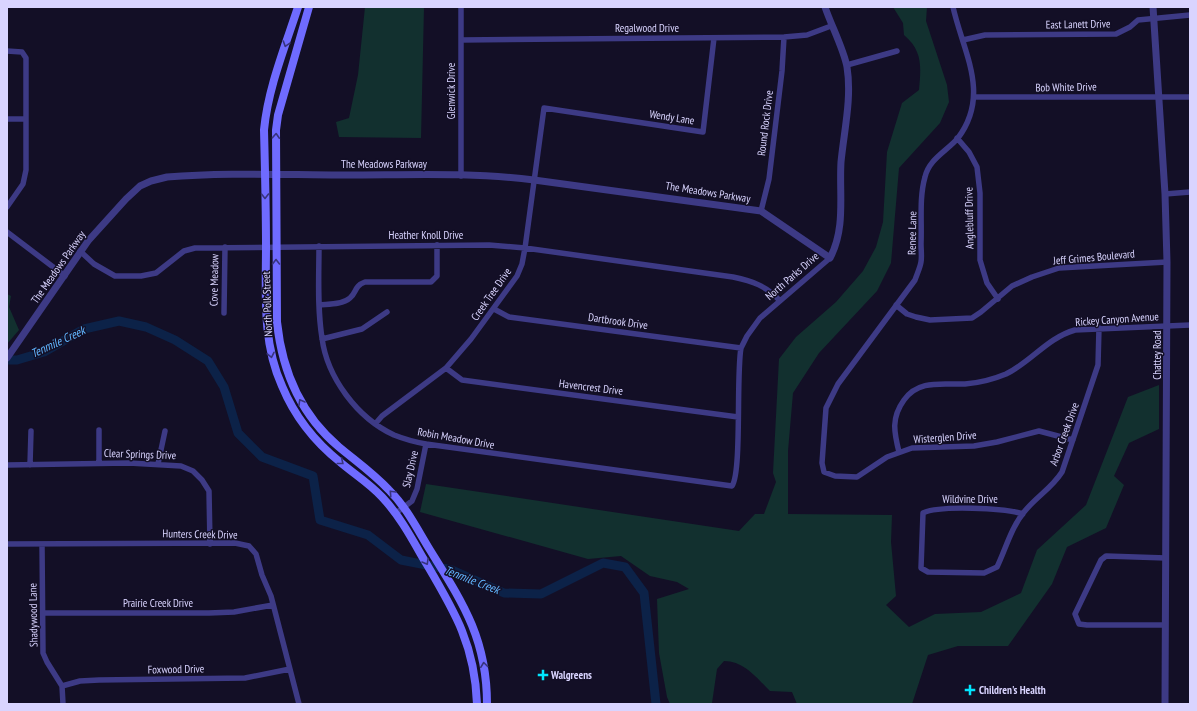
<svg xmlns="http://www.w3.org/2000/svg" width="1197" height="711" font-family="'PT Sans Narrow',sans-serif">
<rect width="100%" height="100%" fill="#130f26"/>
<path fill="#12302f" d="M365,7H424L421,138L339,137L336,122L349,118L358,75Z
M893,7H927L926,21L947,85L949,102L940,123L899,168L891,263L877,291L819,353L793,393L788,451V514L892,515L891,542L896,596L886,605L909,627L935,614L981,612L1021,593L1037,550L1086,505L1128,397L1159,385V429L1129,443L1114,476L1124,485L1106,528L1067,547L1052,584L1008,646H958L928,655L912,704H797L792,692L770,691C757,678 744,661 724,661L717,669L712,703L670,704L667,697L659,653L657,599L689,589L677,582L650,576L621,556L588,559L420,512L426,484L739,531L755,514H764L776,482L773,473L779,359L796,337L836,302L863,271L876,247L883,222L887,152L902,103L919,90C921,67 923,51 904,35L903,23Z
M7,294L11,296L9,307L19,330L7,344Z"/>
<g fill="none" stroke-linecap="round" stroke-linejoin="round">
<path stroke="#0c2248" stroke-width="9" d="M7,360H17L44,352L84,329L119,321L146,327L175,340L208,361L224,387L238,433L262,457L313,476L320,520L368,535L401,560L452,570L504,593L541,594L603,563L625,567L644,593L656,704"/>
<path stroke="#3d3a85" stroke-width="5.5" d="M953,7C963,52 991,94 958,138C947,151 929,159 925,177C919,198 922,222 921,244C921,250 922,257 921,262C920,268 917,274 915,280L838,384L826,408L822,463L824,472L835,476L857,477L887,457L912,448L974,446L997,442L1039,431L1073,440
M461,40L784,37L807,35L831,26
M963,40L985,35L1116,34L1130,27L1138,20L1190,15
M7,51L22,52L26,58V170L23,184L7,207
M847,65L897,51
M974,97H1190
M7,119H25
M957,138L969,152L977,167L980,193V260L987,283L998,299
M461,176V7
M1165,194L1190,192
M761,211L769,179L782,71L784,37
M7,232L65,276
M319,246C319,276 317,307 322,338C327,377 357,418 394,435C404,439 415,442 426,444L732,486C742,472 736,374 741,348L747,336L760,318L830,258
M80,251L94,264L115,276H141L156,273L184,251L195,248L489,245L525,248L733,277C752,281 767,286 780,301
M319,305C328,304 342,305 350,298C357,292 354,286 365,282H431L437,276V245
M896,305L907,314L916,317L930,320L972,318L981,312L1012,286L1032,277L1059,268L1167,262
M494,309L509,317L741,348
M224,313L225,247
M322,339L362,329L387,312
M446,368L462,380L738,417
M376,423L382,416L446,368L471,339L517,276L522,264L525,248L544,108L703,132L714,38
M99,430V463
M899,452C894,432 891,418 904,400C919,379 942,385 965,384C978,383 994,379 1006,374C1031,362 1047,338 1075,330L1190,325
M158,464L165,431
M7,465L129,463L181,466L193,471L202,480L209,491L210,544
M30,465L31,431
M396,513L412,501L417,489L426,444
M1023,514C1005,508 939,505 923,513L921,568L928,572L984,573L997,567C1006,548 1011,528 1024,512C1037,496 1051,489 1062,472L1098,365L1099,328
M7,544L235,543L249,546L256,554L262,575L271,596L299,704
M42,544L43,653L47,662L62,686L63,704
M43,613H209L234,612L273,605
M1165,625H1087L1079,624L1075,614L1101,560L1106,556L1166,558
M62,686L80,681L99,680L245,678L290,669"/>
<path stroke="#3d3a85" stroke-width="7" d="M1153,7L1165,194L1167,262L1165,704
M7,358L88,241L126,199L140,186L151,181L167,177C226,172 287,175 346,175C408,175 472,172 534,180L761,211L830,258C846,228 839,194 841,162C844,131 852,98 847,67C844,50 831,25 825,7"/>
<path stroke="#6f6bff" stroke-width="8" d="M298,7C285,47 268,88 264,130C265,169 266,208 266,246C266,294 262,342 282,386C294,415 315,442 340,462C354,474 369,483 382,497C399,515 411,537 423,558C453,609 475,643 477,704
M309,7L278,115L276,130L277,322C282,370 301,415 339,447C357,462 373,473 389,490C407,508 417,529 430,550C463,603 487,639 487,704"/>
</g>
<defs><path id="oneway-chevron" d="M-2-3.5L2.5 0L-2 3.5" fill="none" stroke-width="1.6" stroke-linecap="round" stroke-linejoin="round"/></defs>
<g stroke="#38347d">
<use href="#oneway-chevron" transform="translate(286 44) rotate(108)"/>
<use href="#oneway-chevron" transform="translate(276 136) rotate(-87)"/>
<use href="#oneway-chevron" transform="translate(265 196) rotate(90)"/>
<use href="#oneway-chevron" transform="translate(276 262) rotate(-90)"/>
<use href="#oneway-chevron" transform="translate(271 355) rotate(78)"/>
<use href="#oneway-chevron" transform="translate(301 402) rotate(-120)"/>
<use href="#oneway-chevron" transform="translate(341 462) rotate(39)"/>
<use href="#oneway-chevron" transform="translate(392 493) rotate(-133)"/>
<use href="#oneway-chevron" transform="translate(426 562) rotate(60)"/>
<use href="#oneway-chevron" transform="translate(484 665) rotate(-97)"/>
</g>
<g fill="#00e5ff" stroke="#130f26" stroke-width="1.5">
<path d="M541 669h4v4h4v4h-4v4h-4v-4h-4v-4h4z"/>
<path d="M968 684h4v4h4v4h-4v4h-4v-4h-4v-4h4z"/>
</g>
<g text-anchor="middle" stroke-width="3" stroke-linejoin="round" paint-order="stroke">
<g font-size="11" fill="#d9d4ff" stroke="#130f26">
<text transform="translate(1078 24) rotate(-1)" y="4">East Lanett Drive</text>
<text x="647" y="32">Regalwood Drive</text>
<text transform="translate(1066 87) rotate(-1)" y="4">Bob White Drive</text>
<text transform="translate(451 91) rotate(-90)" y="4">Glenwick Drive</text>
<text transform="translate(672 117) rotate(9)" y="4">Wendy Lane</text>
<text transform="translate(765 123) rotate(-83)" y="4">Round Rock Drive</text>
<text x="384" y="168">The Meadows Parkway</text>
<text transform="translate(708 192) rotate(9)" y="4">The Meadows Parkway</text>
<text transform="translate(969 218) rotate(-91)" y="4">Anglebluff Drive</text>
<text transform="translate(912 233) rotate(-89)" y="4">Renee Lane</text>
<text x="426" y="239">Heather Knoll Drive</text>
<text transform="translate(1094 257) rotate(-5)" y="4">Jeff Grimes Boulevard</text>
<text transform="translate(58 267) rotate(-55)" y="4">The Meadows Parkway</text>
<text transform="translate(792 276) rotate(-41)" y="4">North Parks Drive</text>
<text transform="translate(214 280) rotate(-89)" y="4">Cove Meadow</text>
<text transform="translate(491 294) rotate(-55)" y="4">Creek Tree Drive</text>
<text transform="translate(267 304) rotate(-92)" y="4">North Polk Street</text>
<text transform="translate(1117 319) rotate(-4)" y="4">Rickey Canyon Avenue</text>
<text transform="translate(618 321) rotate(8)" y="4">Dartbrook Drive</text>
<text transform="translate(1157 355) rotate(-90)" y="4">Chattey Road</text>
<text transform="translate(591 387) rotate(7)" y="4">Havencrest Drive</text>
<text transform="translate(1064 434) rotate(-70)" y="4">Arbor Creek Drive</text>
<text transform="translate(945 437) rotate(-4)" y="4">Wisterglen Drive</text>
<text transform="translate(456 438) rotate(10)" y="4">Robin Meadow Drive</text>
<text transform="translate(140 454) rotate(2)" y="4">Clear Springs Drive</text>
<text transform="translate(410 469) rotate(-77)" y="4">Slay Drive</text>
<text x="970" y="503">Wildvine Drive</text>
<text transform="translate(200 534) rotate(1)" y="4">Hunters Creek Drive</text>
<text x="158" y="607">Prairie Creek Drive</text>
<text transform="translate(33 615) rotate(-91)" y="4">Shadywood Lane</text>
<text transform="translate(176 669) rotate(-1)" y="4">Foxwood Drive</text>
</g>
<g font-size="11" font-weight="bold" fill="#d9d4ff" stroke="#130f26" text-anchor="start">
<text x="551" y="679">Walgreens</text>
<text x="979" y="694">Children's Health</text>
</g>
<g font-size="12" font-style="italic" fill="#62b6ff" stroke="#130f26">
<text transform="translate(58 342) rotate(-25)" y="4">Tenmile Creek</text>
<text transform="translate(472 580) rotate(21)" y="4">Tenmile Creek</text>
</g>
</g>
<rect width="1197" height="711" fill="none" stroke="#d9d4ff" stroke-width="16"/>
</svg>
